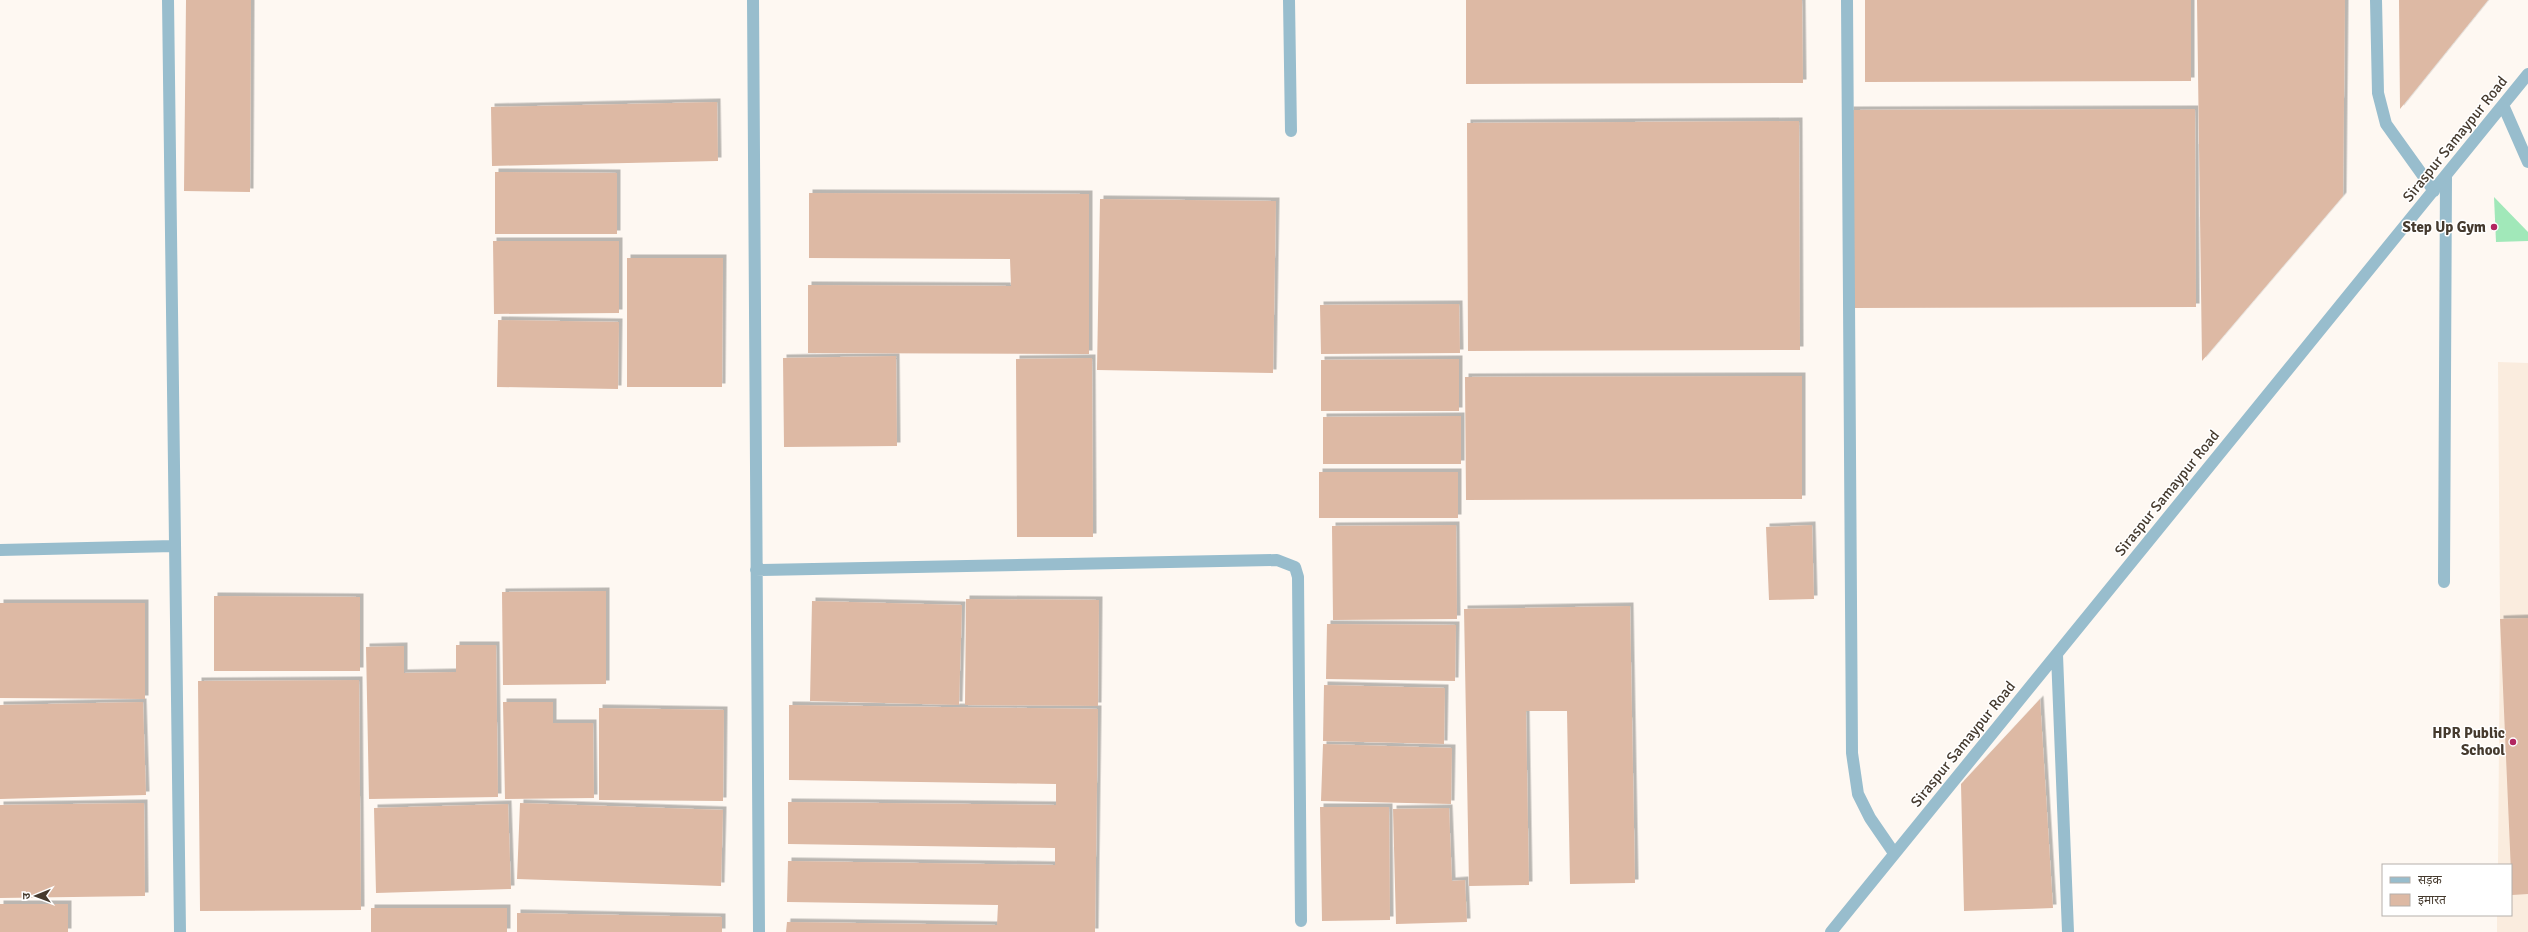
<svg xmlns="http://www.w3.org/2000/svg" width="2528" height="932" font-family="Signika,'Noto Sans Devanagari',sans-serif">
<defs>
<filter id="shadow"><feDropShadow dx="3.5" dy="-3.5" stdDeviation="0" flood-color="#0004"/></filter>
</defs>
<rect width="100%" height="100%" fill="#fef8f2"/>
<path fill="#faecde" d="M2498,362L2528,363V932H2497V915H2511V865H2498L2500,619Z"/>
<path fill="#a1e8b9" d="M2494,197L2528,232V241L2496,242Z"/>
<path fill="#ddb9a4" filter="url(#shadow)" d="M186,0H251L250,192L184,191Z
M1466,0H1802L1803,83L1466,84Z
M1865,0H2191V81L1865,82Z
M2197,0H2345L2343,196L2202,361Z
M2399,0H2488L2400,109Z
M717,102L718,161L492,166L491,107Z
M2195,109L2196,307L1850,308V110Z
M1799,121L1800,350L1468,351L1467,123Z
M495,172L617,173V234H495Z
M809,193L1089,194V354L808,353V285L1011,286L1010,259L809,258Z
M1100,199L1276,201L1273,373L1097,370Z
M493,241H619V313L494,314Z
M627,258H723L722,387H627Z
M1459,304L1460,353L1321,354L1320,305Z
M498,320L619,322L618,389L497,387Z
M896,356L897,446L784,447L783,358Z
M1092,358L1093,537H1017L1016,359Z
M1459,359V411H1321V360Z
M1802,376V499L1466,500L1465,377Z
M1461,416V464H1323V417Z
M1319,472H1458V518H1319Z
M1456,525L1457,619L1333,620L1332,526Z
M1812,525L1814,599L1769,600L1766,527Z
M606,591V684L503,685L502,592Z
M214,596L360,597V671H214Z
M966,599L1099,600L1098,706L965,705Z
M812,601L962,605L959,705L810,701Z
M0,603H145V699L0,698Z
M1630,606L1635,883L1570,884L1567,711H1526L1529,885L1469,886L1464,609Z
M2528,618V894L2512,895L2500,619Z
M1327,624L1456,625L1455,681L1326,679Z
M456,645H496L498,797L369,799L366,647L404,646V673L456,672Z
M359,680L361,910L200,911L198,681Z
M1324,685L1445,688L1444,744L1323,741Z
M2040,699L2053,908L1964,911L1961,784Z
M143,702L146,795L0,799V705Z
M503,702H553V723H593L594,798L505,799Z
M789,705L1098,709L1095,932H786L787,922L997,925L998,905L787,902L788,861L1055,865V848L788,844V802L1056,805V784L789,780Z
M599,708L724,710L723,801L599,800Z
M1323,744L1452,748L1451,804L1321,801Z
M144,803L145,896L0,898V805Z
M520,803L723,810L721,886L517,879Z
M508,804L511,889L376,893L374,808Z
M1320,807H1389L1390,920L1322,921Z
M1449,808L1452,881L1465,880L1467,922L1396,924L1393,809Z
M0,904H68V932H0Z
M371,908H507V932H371Z
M517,913L722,917V932H517Z"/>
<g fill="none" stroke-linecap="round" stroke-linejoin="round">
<path stroke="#98bdcd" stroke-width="12" d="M168,0L180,932
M753,0L759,932
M1289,0L1291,131
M1847,0L1852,753L1858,794L1870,818L1894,853
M2376,0L2378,93L2386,124L2434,191
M2503,105L2528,162
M0,550L174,546
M756,570L1277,560L1295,567L1298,577L1301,921
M2444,582L2446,176
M2057,655L2068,932
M1831,932L2528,74"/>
</g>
<g fill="#b22660" stroke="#fff" stroke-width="1.5">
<circle cx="2494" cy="227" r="4"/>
<circle cx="2513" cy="742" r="4"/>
</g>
<g text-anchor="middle" stroke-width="3" stroke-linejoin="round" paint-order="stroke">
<g font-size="15" fill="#453a2e" stroke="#fff">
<text transform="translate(2455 139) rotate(-51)" y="5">Siraspur Samaypur Road</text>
<text transform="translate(2167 493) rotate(-51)" y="5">Siraspur Samaypur Road</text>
<text transform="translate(1963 744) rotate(-51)" y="5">Siraspur Samaypur Road</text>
</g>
<g font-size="15" font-weight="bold" fill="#453a2e" stroke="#fff" text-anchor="end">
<text x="2486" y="232">Step Up Gym</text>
<text x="2505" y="738">HPR Public<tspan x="2505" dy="17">School</tspan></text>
</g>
</g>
<rect x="2382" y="864" width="130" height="52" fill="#ffffff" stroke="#b5b0ab"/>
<rect x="2390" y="877" width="20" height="6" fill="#98bdcd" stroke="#b5b0ab"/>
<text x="2418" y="884" font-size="12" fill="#453a2e">सड़क</text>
<rect x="2390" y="894" width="20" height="12" fill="#ddb9a4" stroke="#b5b0ab"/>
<text x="2418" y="904" font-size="12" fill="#453a2e">इमारत</text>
<g transform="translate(36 896) rotate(269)" stroke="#ffffff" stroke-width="3" paint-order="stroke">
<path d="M0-3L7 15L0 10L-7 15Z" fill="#453a2e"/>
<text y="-6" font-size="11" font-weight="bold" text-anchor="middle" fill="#453a2e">उ</text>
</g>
</svg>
